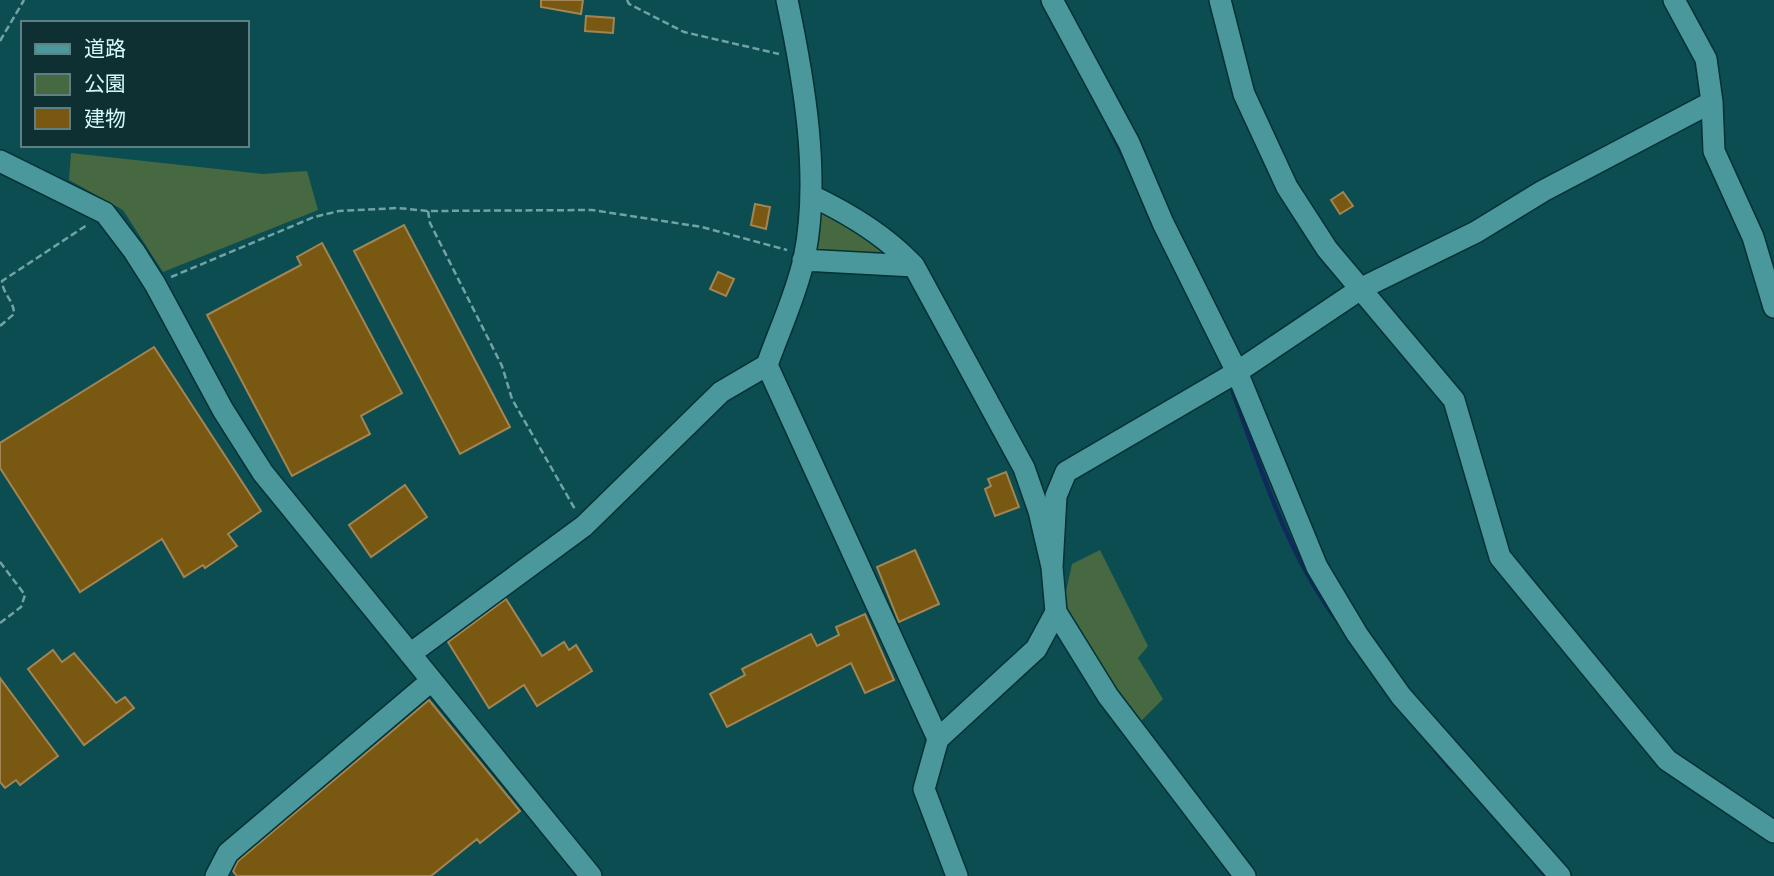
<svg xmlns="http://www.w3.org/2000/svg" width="1774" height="876" font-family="'Roboto Serif','Noto Sans JP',serif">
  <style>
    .green { fill: #476941 }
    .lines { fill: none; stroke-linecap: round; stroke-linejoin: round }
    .stream { stroke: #102b5b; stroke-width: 4.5 }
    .building { fill: #795812; stroke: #a28553; stroke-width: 2 }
    .minor-casing { stroke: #043133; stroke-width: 24 }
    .path { stroke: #71a3a6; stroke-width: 2.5; stroke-dasharray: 7 3.5; stroke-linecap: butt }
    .minor { stroke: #4a979c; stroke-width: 21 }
  </style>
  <rect width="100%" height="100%" fill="#0c4d51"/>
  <path class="green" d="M71,153L262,174L307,171L318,210L163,272L123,210L69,180Z
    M815,207L829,209L900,260L808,255Z
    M1100,550L1148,646L1138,658L1163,699L1140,722L1060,619L1072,564Z"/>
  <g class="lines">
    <path class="stream" d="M1110,129L1128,165
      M1230,384C1259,463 1285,550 1336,619
      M1436,751L1453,771
      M1536,864L1546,876"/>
  </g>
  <path class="building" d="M541,0H583L581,14L541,7Z
    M586,16L614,18L613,33L585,31Z
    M1343,192L1353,206L1340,214L1331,200Z
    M755,204L770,207L766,229L751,225Z
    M404,225L510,427L460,454L354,251Z
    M322,243L402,393L361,416L370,434L292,476L207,315L301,265L297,257Z
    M718,272L734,279L726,296L710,289Z
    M154,347L261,511L228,534L237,546L205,568L203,565L184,577L162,539L80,592L0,468V443Z
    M1006,472L1019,507L995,516L985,489L991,486L988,479Z
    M405,485L427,517L371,557L349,525Z
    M915,550L939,604L899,622L877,567Z
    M506,599L542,656L564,642L569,650L576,645L592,671L537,706L524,685L489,708L448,642Z
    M865,614L894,680L865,693L851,663L727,727L710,694L745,675L742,669L811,634L817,646L839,635L836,627Z
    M53,650L62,662L74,653L116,703L125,697L134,708L84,745L28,669Z
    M0,678L58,756L20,785L16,780L5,788L0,782Z
    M429,700L520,811L480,843L477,839L431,876H237L233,871L238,861Z"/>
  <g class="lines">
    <g class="minor-casing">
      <path id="minor" d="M1052,0L1129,143L1163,223L1237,372L1317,567L1357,634L1401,696L1560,876
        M1220,0L1244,94L1287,187L1327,249L1454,400L1500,557L1667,760L1774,832
        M1674,0L1706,59L1712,102L1714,151L1753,237L1774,307
        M0,161L105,213L134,251L155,284L223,410L263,473L591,876
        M812,196C850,214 885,235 914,266
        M803,260L914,266L1024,468L1039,511L1052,567L1056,612L1108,696L1245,876
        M767,365L938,739
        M1052,567L1056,496L1066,472L1237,372L1362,288L1476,232L1543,191L1712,102
        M410,654L584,526L721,392L767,365C779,331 796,295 804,259C821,178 804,80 787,0
        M216,876L228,853L431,681
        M957,876L924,789L938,739L1036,649L1056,612"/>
    </g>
    <path class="path" d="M627,0L629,4L684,32L779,54
      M0,41L24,0
      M428,211L430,223L502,366L512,399L576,511
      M171,277L314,217L339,211L398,208L428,211L592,210L702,227L787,250
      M0,326L14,314C14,300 3,295 2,281L87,225
      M0,562L25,595L21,607L0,623"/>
    <use href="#minor" class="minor"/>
  </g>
  <rect x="21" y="21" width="228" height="126" fill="#0f3032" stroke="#5e8082" stroke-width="2"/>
  <rect x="35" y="44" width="35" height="10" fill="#4a979c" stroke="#5e8082" stroke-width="2"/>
  <text x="84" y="56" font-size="21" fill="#d4f9fb">道路</text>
  <rect x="35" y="74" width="35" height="21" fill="#476941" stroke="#5e8082" stroke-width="2"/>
  <text x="84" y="91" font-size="21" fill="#d4f9fb">公園</text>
  <rect x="35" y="108" width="35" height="21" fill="#795812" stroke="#5e8082" stroke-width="2"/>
  <text x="84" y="126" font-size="21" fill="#d4f9fb">建物</text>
</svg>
